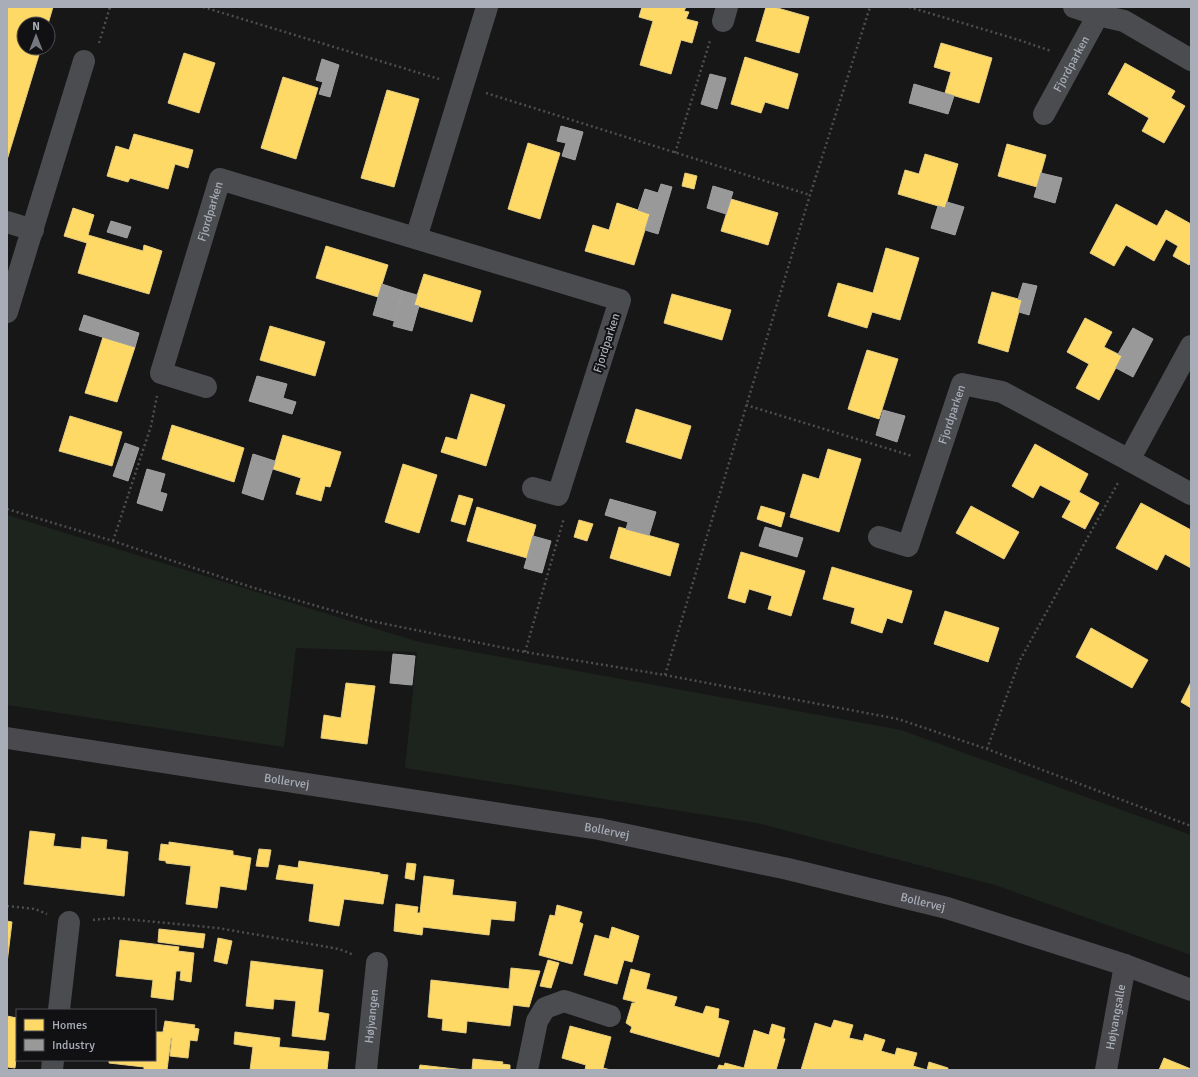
<svg xmlns="http://www.w3.org/2000/svg" width="1198" height="1077" font-family="Signika,sans-serif">
  <style>
    .green { fill: #1d241e }
    .homes { fill: #ffd966; stroke: #e5cc7f }
    .industry { fill: #999; stroke: #9e9fa2 }
    .lines { fill: none; stroke-linecap: round; stroke-linejoin: round }
    .path { stroke: #4d4e52; stroke-width: 2.5; stroke-dasharray: 2 3; stroke-linecap: butt }
    .street { stroke: #4b4c50; stroke-width: 22 }
    .secondary { stroke: #4a4a4e; stroke-width: 22 }
    .labels { text-anchor: middle; dominant-baseline: central; stroke-width: 4; stroke-linejoin: round; paint-order: stroke }
    .street-label { font-size: 12px; fill: #a8adb8; stroke: #111113 }
  </style>
  <rect width="100%" height="100%" fill="#171717"/>
  <path class="green" d="M7,515L419,642L901,730L1191,835V955L995,885L757,823L405,768L417,652L296,648L284,747L7,705Z"/>
  <path class="homes" d="M7,7H53L48,24H24V48H41L7,160Z
    M642,7H686L684,11L689,12L686,19L698,22L692,43L681,40L671,74L640,65L653,21L639,17Z
    M766,7H774L809,17L799,53L756,41Z
    M941,43L992,58L979,103L945,93L951,72L934,67Z
    M184,53L215,63L199,113L168,103Z
    M745,57L798,74L788,109L765,102L761,113L731,104Z
    M1125,63L1175,91L1171,98L1185,106L1164,143L1142,131L1149,118L1108,94Z
    M283,77L318,88L296,159L261,148Z
    M387,90L419,99L394,187L361,178Z
    M134,134L193,150L188,168L175,164L168,189L130,178L128,182L107,176L116,146L129,150Z
    M528,143L560,153L540,219L508,209Z
    M1007,144L1046,155L1037,187L998,176Z
    M925,154L958,164L945,208L898,194L905,170L919,174Z
    M685,173L697,176L694,189L682,186Z
    M731,199L778,213L768,245L721,231Z
    M617,203L650,214L634,265L585,251L593,225L609,230Z
    M1116,204L1157,226L1166,210L1191,224V262L1189,265L1173,256L1178,246L1166,239L1154,261L1126,245L1114,266L1090,253Z
    M73,208L94,215L88,235L143,251L144,245L162,251L149,294L78,273L87,243L64,236Z
    M326,246L388,265L378,297L316,278Z
    M886,248L919,258L900,320L872,312L867,328L828,316L838,283L873,293Z
    M424,274L481,291L472,322L414,305Z
    M992,292L1022,300L1008,352L978,343Z
    M672,294L731,310L722,340L664,323Z
    M1085,318L1112,332L1104,347L1122,356L1099,400L1076,388L1089,364L1067,352Z
    M270,326L325,342L315,376L260,360Z
    M103,337L135,347L117,402L85,393Z
    M867,350L898,359L879,419L848,409Z
    M471,394L505,405L486,466L441,452L446,437L457,440Z
    M636,409L691,426L681,459L626,442Z
    M70,416L122,432L112,466L59,451Z
    M172,425L244,448L234,482L162,459Z
    M283,435L341,452L330,487L325,486L321,501L296,494L301,478L273,469Z
    M1035,444L1088,474L1079,492L1099,503L1085,529L1062,517L1071,501L1040,485L1033,498L1012,486Z
    M828,449L861,459L839,532L790,517L803,474L819,479Z
    M403,464L437,475L419,533L385,522Z
    M459,495L473,499L465,525L451,521Z
    M1141,503L1191,530V568L1165,554L1157,570L1116,548Z
    M761,506L785,513L781,527L757,519Z
    M971,506L1019,532L1004,559L956,533Z
    M477,507L536,525L527,558L467,541Z
    M579,520L593,524L587,541L574,537Z
    M619,527L679,544L670,576L610,558Z
    M741,552L805,571L791,616L768,609L772,596L749,589L745,603L728,598Z
    M832,567L912,591L902,623L887,618L882,633L851,623L855,608L823,599Z
    M945,611L999,628L988,662L934,644Z
    M1091,628L1148,660L1132,688L1076,657Z
    M1191,682V708L1181,702Z
    M346,683L375,686L367,744L321,738L324,715L341,718Z
    M30,831L55,834L53,846L81,849L82,837L107,840L106,849L128,852L124,896L24,884Z
    M169,842L233,851V855L251,858L246,890L220,886L217,908L186,904L191,866L166,863V861L159,860L161,844L169,845Z
    M259,849L271,850L268,867L256,866Z
    M299,861L380,873V874L388,875L383,904L344,899L339,926L309,921L314,884L276,879L279,865L298,868Z
    M407,863L416,864L414,880L405,878Z
    M424,876L454,880L452,895L516,902L514,921L491,919L489,935L423,927L422,935L394,931L396,904L418,907L417,913H420Z
    M557,905L582,912L579,922L583,924L572,964L539,955L550,915L555,916Z
    M7,921L12,922L7,963Z
    M612,927L639,936L632,962L624,960L617,984L584,975L595,935L609,939Z
    M159,929L205,934L203,948L158,942Z
    M218,938L232,941L227,964L214,961Z
    M120,940L179,947L178,951L194,953L191,982L180,980L181,971H176L173,1000L151,997L153,980L116,976Z
    M548,960L559,963L551,988L540,986Z
    M251,961L323,970L318,1012L329,1014L325,1040L292,1036L296,1001L274,999L273,1009L246,1006Z
    M511,968L540,971L529,1007L513,1005L510,1026L467,1021L466,1033L442,1030L443,1019L428,1017L431,980L509,989Z
    M631,969L650,974L646,989L677,997L674,1006L703,1014L706,1006L719,1009L718,1018L729,1021L719,1057L630,1032L632,1027L626,1023L632,1003H635V1002L623,999Z
    M7,1016L17,1018V1048L15,1068L7,1067Z
    M834,1020L853,1025L849,1038L863,1041L865,1034L885,1040L881,1051L895,1055L897,1048L917,1053L913,1066L927,1070L929,1062L948,1068V1070H801L815,1023L831,1028Z
    M165,1021L195,1025L194,1028L199,1029L197,1041L190,1040L188,1058L170,1056L172,1038H171L167,1070H144V1067L109,1063V1060H155V1032H163Z
    M772,1024L785,1028L783,1038L785,1039L776,1070H717L719,1065L724,1066L725,1063L744,1068L754,1030L769,1035Z
    M570,1026L611,1037L603,1068L611,1070H585L586,1065L562,1058Z
    M235,1032L280,1038L279,1047L329,1052L327,1070H250L253,1047L234,1044Z
    M1164,1058L1191,1069V1070H1159Z
    M473,1059L503,1062L502,1064L510,1065V1070H472Z
    M420,1065L465,1070H419Z"/>
  <path class="industry" d="M322,59L339,65L330,97L319,94L323,82L316,80Z
    M710,74L726,78L717,109L701,104Z
    M914,84L954,96L948,114L909,103Z
    M561,126L583,132L575,160L562,156L566,143L557,141Z
    M1041,173L1062,178L1055,203L1034,197Z
    M661,184L672,187L658,234L645,230L650,214L638,210L645,189L658,193Z
    M713,186L733,192L726,214L707,208Z
    M947,202L964,207L955,235L931,228L938,206L945,208Z
    M111,221L131,227L127,238L107,232Z
    M1023,283L1037,286L1029,315L1019,312L1022,300L1018,299Z
    M382,284L403,291L394,321L373,315Z
    M403,291L417,295L414,305L419,306L412,331L393,326Z
    M84,315L139,333L135,347L79,330Z
    M1133,328L1153,339L1133,377L1116,368L1122,356L1118,354Z
    M257,376L287,384L283,398L296,402L292,414L249,401Z
    M883,410L905,416L897,442L876,435Z
    M125,443L139,448L128,481L113,476Z
    M253,454L275,461L263,500L242,493Z
    M147,469L165,474L160,492L167,494L162,511L137,503Z
    M610,499L656,512L649,535L626,529L628,522L605,515Z
    M765,527L803,538L797,557L759,546Z
    M533,536L551,541L542,573L524,568Z
    M393,654L415,656L412,685L390,683Z"/>
  <g class="lines">
    <path class="path" d="M203,7L439,79
      M909,7L1019,40L1051,51
      M99,43L110,7
      M486,93L810,195
      M675,153L710,41
      M746,405L912,456
      M7,509L113,541L254,588L366,620L525,652L665,675L898,719L987,749L1191,826
      M113,541L151,426L157,396
      M525,652L564,518
      M665,675L810,195L870,7
      M987,749L1020,660L1119,481
      M7,906L35,909L47,914
      M93,920L115,918L218,928L339,949L354,955"/>
    <g class="street">
      <path d="M1074,7L1098,15L1124,21L1191,60"/>
      <path d="M723,21L727,7"/>
      <path id="s1" d="M1044,114L1098,15"/>
      <path d="M7,222L33,230"/>
      <path d="M416,238L487,7"/>
      <path d="M7,312L84,61"/>
      <path id="s2" d="M206,387L161,373L220,179L620,300L558,495L533,488"/>
      <path d="M1129,460L1191,494"/>
      <path id="s3" d="M879,537L908,546L962,384L1002,392L1129,460L1191,346"/>
      <path d="M59,1010L69,922"/>
      <path d="M52,1070L53,1060"/>
      <path id="s4" d="M366,1070L377,963"/>
      <path d="M527,1070L537,1021L545,1008L564,1001L610,1016"/>
    </g>
    <g class="secondary">
      <path id="s5" d="M7,738L599,829L788,869L947,908L1125,965L1191,990"/>
      <path id="s6" d="M1106,1070L1125,965"/>
    </g>
  </g>
  <g class="labels">
    <g class="street-label">
      <text stroke="none"><textPath href="#s1" startOffset="57">Fjordparken</textPath></text>
      <text stroke="none"><textPath href="#s2" startOffset="216">Fjordparken</textPath></text>
      <text transform="translate(607 343) rotate(-72)">Fjordparken</text>
      <text stroke="none"><textPath href="#s3" startOffset="169">Fjordparken</textPath></text>
      <text stroke="none"><textPath href="#s5" startOffset="283">Bollervej</textPath></text>
      <text stroke="none"><textPath href="#s5" startOffset="607">Bollervej</textPath></text>
      <text stroke="none"><textPath href="#s5" startOffset="931">Bollervej</textPath></text>
      <text stroke="none"><textPath href="#s4" startOffset="54">Højvangen</textPath></text>
      <text stroke="none"><textPath href="#s6" startOffset="54">Højvangsalle</textPath></text>
    </g>
  </g>
  <rect width="1198" height="1077" fill="none" stroke="#a8adb8" stroke-width="16"/>
  <rect x="16" y="1009" width="140" height="52" fill="#111113" stroke="#4d4f55"/>
  <rect x="24" y="1019" width="20" height="12" fill="#ffd966" stroke="#4d4f55"/>
  <text x="52" y="1029" font-size="12" fill="#a8adb8">Homes</text>
  <rect x="24" y="1039" width="20" height="12" fill="#999999" stroke="#4d4f55"/>
  <text x="52" y="1049" font-size="12" fill="#a8adb8">Industry</text>
  <g transform="translate(36 36)"><circle r="19" fill="#111113" stroke="#4d4f55"/>
  <path d="M0-3L7 15L0 10L-7 15Z" fill="#757880"/>
  <text y="-6" font-size="11" font-weight="bold" text-anchor="middle" fill="#a8adb8">N</text>
  </g>
</svg>
